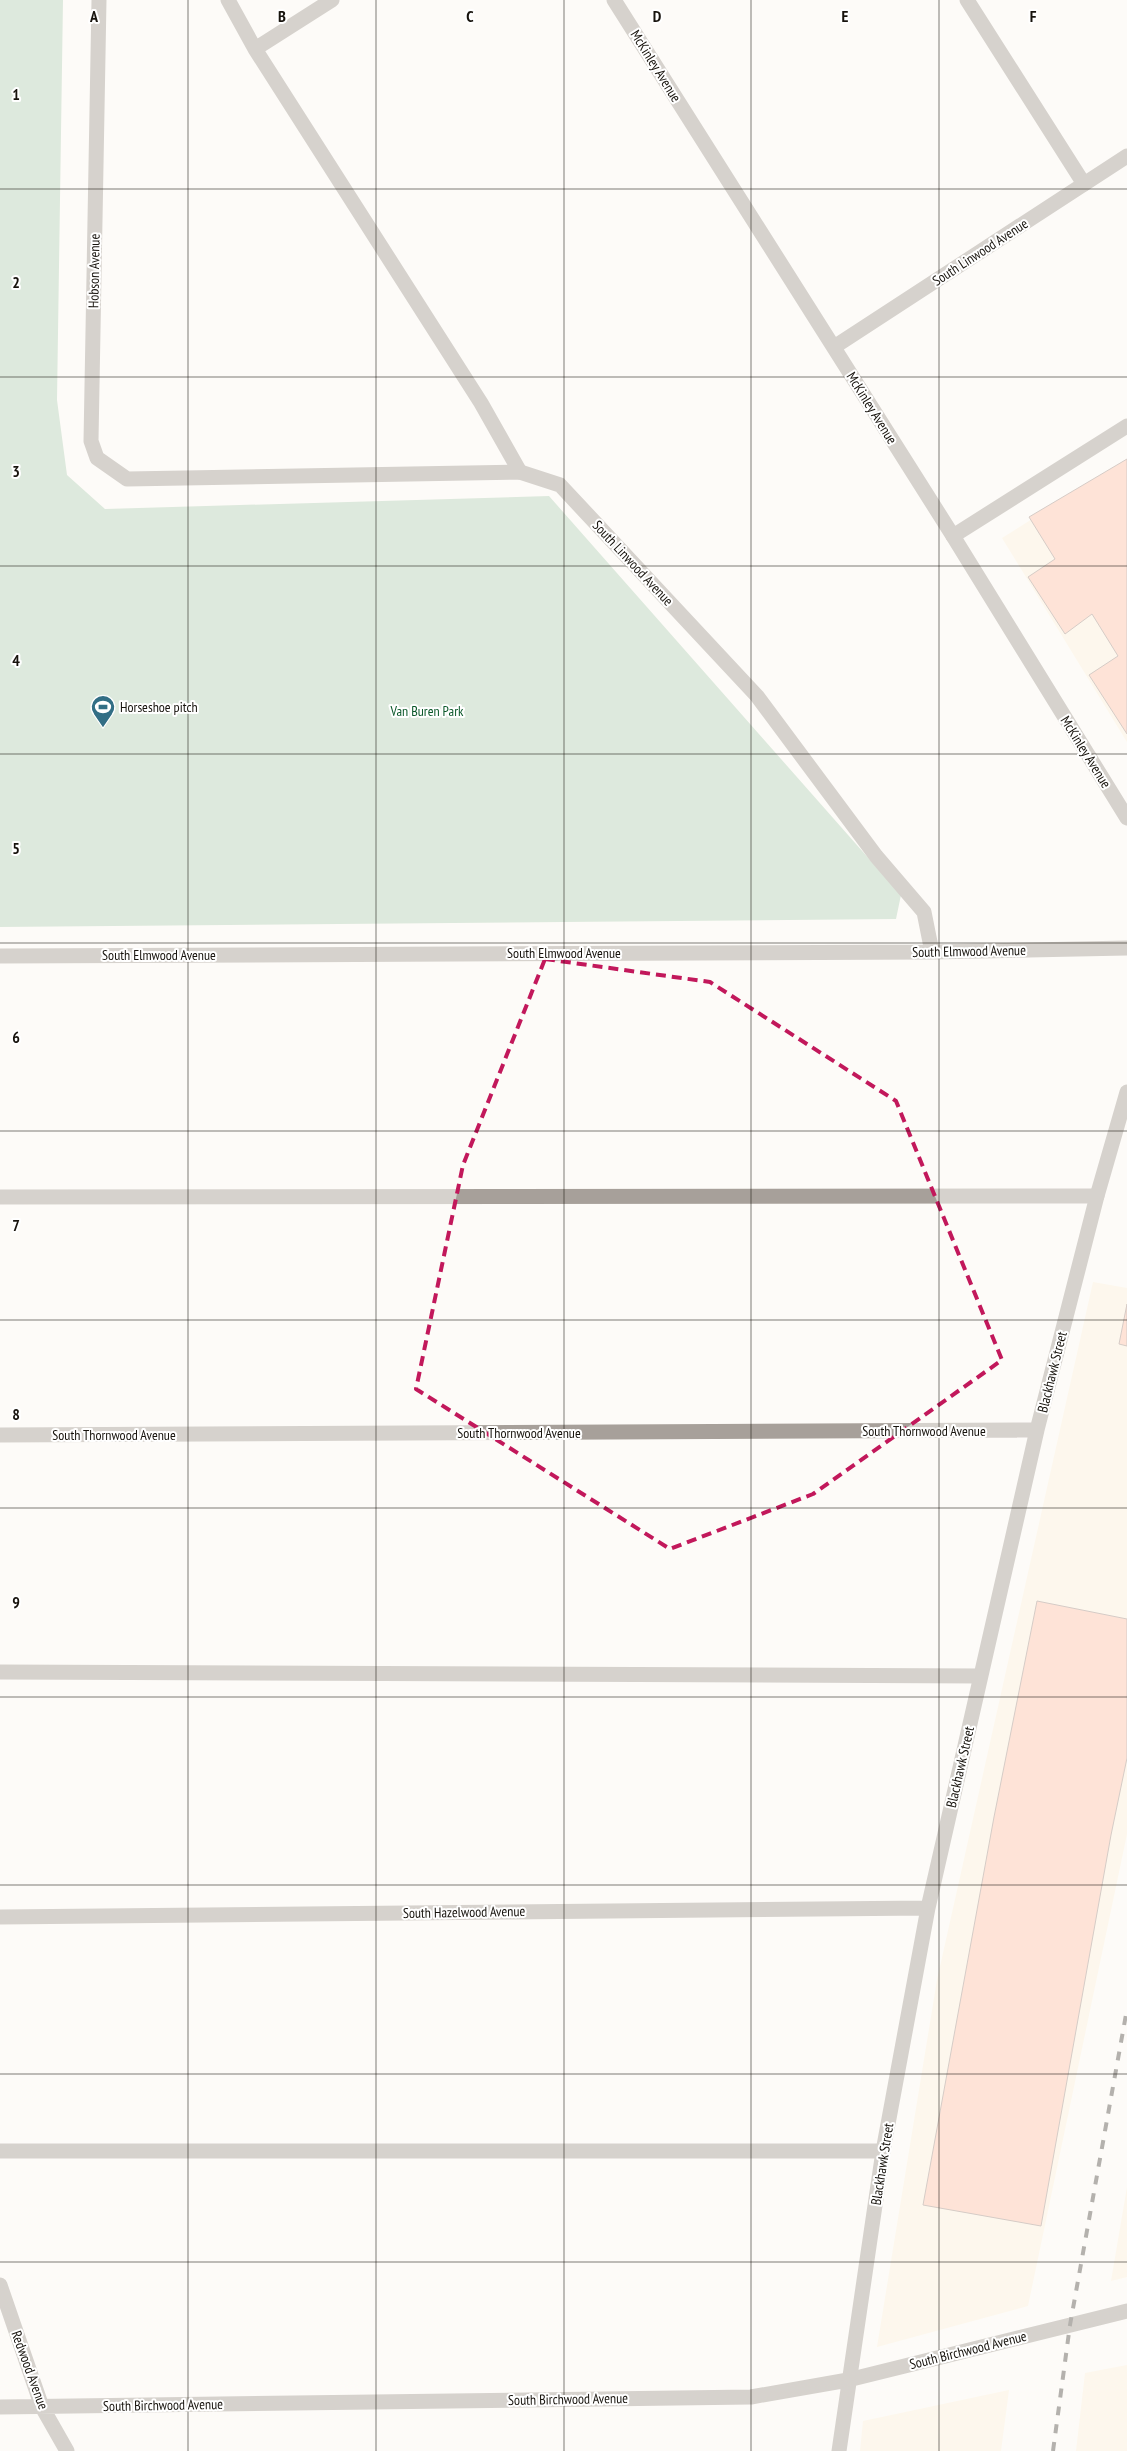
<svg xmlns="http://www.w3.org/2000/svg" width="1127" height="2451" font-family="'PT Sans Narrow',sans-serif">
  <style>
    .built { fill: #fdf2df }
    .green { fill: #b7d3bc }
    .building { fill: #ffc5af; stroke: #a5928b }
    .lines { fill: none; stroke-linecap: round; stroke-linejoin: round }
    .lane { stroke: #a7a09a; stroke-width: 15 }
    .street { stroke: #a7a09a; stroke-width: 15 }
    .rail { stroke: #5b5853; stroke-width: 4; stroke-dasharray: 9 9; stroke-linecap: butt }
    .marked { fill: none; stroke: #c2185b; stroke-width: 4; stroke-dasharray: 10 6; stroke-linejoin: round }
    .grid { fill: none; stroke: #17130d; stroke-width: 1; stroke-opacity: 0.55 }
    .labels { text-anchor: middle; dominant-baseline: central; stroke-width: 4; stroke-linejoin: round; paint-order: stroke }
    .street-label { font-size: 14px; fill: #17130d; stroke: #fff }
    .poi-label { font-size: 14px; fill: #17130d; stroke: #fff; text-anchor: start }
    .park-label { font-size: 14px; fill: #0b582a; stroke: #fff }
    .grid-label { font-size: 16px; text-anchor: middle; font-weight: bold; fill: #17130d; stroke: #fff; stroke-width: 4; stroke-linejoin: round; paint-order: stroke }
  </style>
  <rect width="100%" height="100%" fill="#fdfbf8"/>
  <path class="built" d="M1127,459V742L1002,538Z
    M1093,1282L1127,1288V1834L1028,2306L877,2347L937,1980Z
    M1127,2187V2277L1111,2281Z
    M1127,2365V2451H1076L1085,2373Z
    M1009,2390L1001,2451H860L863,2421Z"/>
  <path class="green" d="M0,0H63L57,400L67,475L105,509L549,496L901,895L896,919L0,927Z"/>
  <path class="building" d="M1127,459V734L1089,675L1118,656L1092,614L1065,634L1028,577L1055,559L1029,517Z
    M1127,1304V1346L1119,1344Z
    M1037,1601L1127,1619V1758L1111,1835L1041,2226L923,2205L994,1817Z"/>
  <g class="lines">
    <path class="lane" d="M228,0L255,49L481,403L520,472
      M967,0L1084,184
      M255,49L332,0
      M953,536L1127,426
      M0,1197L1097,1196
      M0,1672L980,1676
      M0,2151H883"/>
    <path class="street" d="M99,0L91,441L97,458L127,479L520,472L560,485L757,696L876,856L924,912L932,952
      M614,0L953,536L1127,818
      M834,347L1127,156
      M0,956L932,952L1127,948
      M0,1435L1037,1430
      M0,1917L928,1908
      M0,2285L42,2407L67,2451
      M0,2407L751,2397L848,2380L1127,2311
      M839,2451L883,2151L928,1908L1037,1430L1097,1196L1127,1092"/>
    <path class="rail" d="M1053,2451L1070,2325L1127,2009"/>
  </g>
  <path d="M0 0H1127V2451H0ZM545,959L710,982L896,1101L1002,1360L813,1494L670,1549L416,1389L463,1165Z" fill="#fdfbf8" fill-opacity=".55" fill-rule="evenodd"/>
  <path class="marked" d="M545,959L710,982L896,1101L1002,1360L813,1494L670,1549L416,1389L463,1165Z"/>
  <path class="grid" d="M188,0V2451M376,0V2451M564,0V2451M751,0V2451M939,0V2451M0,189H1127M0,377H1127M0,566H1127M0,754H1127M0,943H1127M0,1131H1127M0,1320H1127M0,1508H1127M0,1697H1127M0,1885H1127M0,2074H1127M0,2262H1127"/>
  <defs>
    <g id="stadium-pin" transform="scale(1.25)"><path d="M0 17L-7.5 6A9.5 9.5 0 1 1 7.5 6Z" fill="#326e85" stroke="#fff"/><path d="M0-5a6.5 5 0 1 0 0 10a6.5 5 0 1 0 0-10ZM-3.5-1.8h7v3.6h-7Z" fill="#fff"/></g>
  </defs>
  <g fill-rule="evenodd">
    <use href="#stadium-pin" x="103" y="707"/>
  </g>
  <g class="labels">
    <g class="street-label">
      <text transform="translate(656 66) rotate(58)">McKinley Avenue</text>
      <text transform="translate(980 252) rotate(-33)">South Linwood Avenue</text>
      <text transform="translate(94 271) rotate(-89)">Hobson Avenue</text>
      <text transform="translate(872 408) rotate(58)">McKinley Avenue</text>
      <text transform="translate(633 563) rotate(47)">South Linwood Avenue</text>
      <text transform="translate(1086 752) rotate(58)">McKinley Avenue</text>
      <text transform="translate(969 951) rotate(-1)">South Elmwood Avenue</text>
      <text x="564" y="953">South Elmwood Avenue</text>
      <text x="159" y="955">South Elmwood Avenue</text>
      <text transform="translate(1052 1372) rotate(-76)">Blackhawk Street</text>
      <text x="924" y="1431">South Thornwood Avenue</text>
      <text x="519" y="1433">South Thornwood Avenue</text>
      <text x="114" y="1435">South Thornwood Avenue</text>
      <text transform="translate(960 1767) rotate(-77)">Blackhawk Street</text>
      <text transform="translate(464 1912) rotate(-1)">South Hazelwood Avenue</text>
      <text transform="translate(882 2164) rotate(-81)">Blackhawk Street</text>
      <text transform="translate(968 2350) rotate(-14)">South Birchwood Avenue</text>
      <text transform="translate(30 2370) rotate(70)">Redwood Avenue</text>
      <text transform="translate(568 2399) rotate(-1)">South Birchwood Avenue</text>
      <text transform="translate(163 2405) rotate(-1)">South Birchwood Avenue</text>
    </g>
    <g class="poi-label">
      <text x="120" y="707">Horseshoe pitch</text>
    </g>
    <g class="park-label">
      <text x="427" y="711">Van Buren Park</text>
    </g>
  </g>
  <g class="grid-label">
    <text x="94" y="22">A</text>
    <text x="282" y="22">B</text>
    <text x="470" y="22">C</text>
    <text x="657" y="22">D</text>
    <text x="845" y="22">E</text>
    <text x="1033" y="22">F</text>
    <text x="16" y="100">1</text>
    <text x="16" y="288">2</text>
    <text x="16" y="477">3</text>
    <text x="16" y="666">4</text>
    <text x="16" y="854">5</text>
    <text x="16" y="1043">6</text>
    <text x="16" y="1231">7</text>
    <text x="16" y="1420">8</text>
    <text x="16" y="1608">9</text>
  </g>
</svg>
